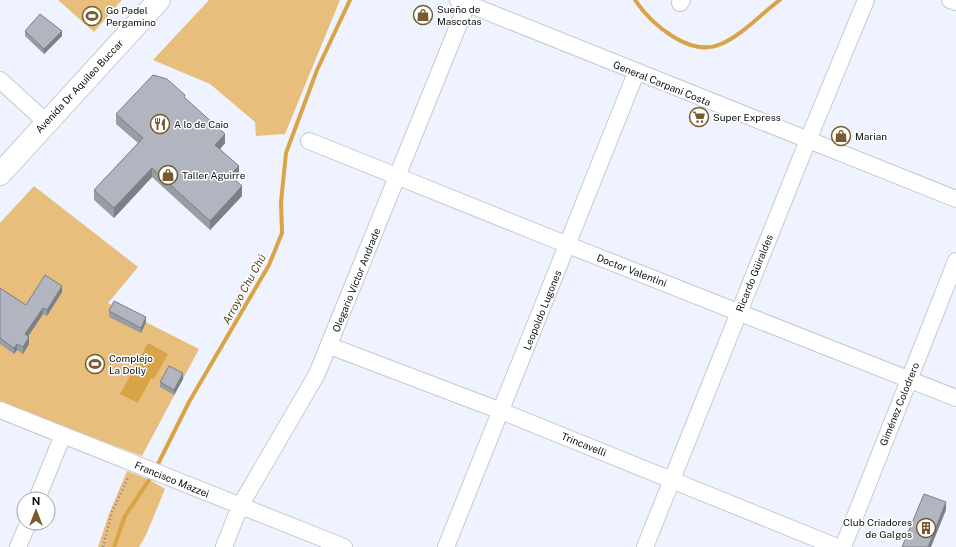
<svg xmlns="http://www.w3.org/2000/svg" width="956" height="547" font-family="'Public Sans',sans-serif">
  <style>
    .green { fill: #e8be7c }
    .water { fill: #d9a448 }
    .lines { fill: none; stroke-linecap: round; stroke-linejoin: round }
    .stream { stroke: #d9a448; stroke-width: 4 }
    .minor-casing { stroke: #c5c9d4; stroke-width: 18 }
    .highway-casing { stroke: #c5c9d4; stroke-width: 24 }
    .path { stroke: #80838b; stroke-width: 2.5; stroke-dasharray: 1 3; stroke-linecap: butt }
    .minor { stroke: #fff; stroke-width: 16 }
    .highway { stroke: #fff; stroke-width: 22 }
    .wall { fill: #989ca5 }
    .shaded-wall { fill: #7c7f86 }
    .building { fill: #b1b5c0; stroke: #7c7f86 }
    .labels { text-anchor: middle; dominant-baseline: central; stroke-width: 3; stroke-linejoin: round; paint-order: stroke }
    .poi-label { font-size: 10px; fill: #0d0f13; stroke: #fff; text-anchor: start }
    .street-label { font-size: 10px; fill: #0d0f13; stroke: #fff }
    .water-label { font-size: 11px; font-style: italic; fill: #5b441f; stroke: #fff }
  </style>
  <rect width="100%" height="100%" fill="#eff3ff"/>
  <path class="green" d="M58,0H122L94,32Z
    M209,0H340L285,134L256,136L255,122L210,84L153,60Z
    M34,186L138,267L108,303L199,349L142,456L0,403V223Z
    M127,471L150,480L165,489L146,535L139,547H98L109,514Z"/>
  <path class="water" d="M148,343L168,354L154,379L151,378L138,403L120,394Z"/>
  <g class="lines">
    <path class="stream" d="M635,0C651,24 690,58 721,44C741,36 762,13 780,0
      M156,468L189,402L269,265L282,233L281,202L286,153L317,70L350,0
      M114,547L125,516L153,474"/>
    <g class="minor-casing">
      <path id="minor" d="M458,0L956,199
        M950,0L956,2
        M680,3L682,0
        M0,80L46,122
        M309,141L568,245L956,398
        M330,346L501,411L837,547
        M0,410L344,547
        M37,499L63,435
        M18,547L28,523
        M224,547L240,506L317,374L467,4
        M446,547L636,73
        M645,547L808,140L866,0
        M843,547L956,261"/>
    </g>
    <g class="highway-casing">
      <path id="highway" d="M0,174L159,0"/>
    </g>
    <path class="path" d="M103,547L112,512L127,480V476"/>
    <use href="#minor" class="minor"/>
    <use href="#highway" class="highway"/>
  </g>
  <path class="wall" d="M25,31L62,36L44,54L25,36Z
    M185,98L225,143L220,149L239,175L235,180L242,196L210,230L152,177L114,218L94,200V190L138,143L116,124V114Z
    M0,288L26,305L62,292L47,316L43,314L28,336L29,344L23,354L17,350L14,354L0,344Z
    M109,311L146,322L141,333L109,317Z
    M183,379L174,395L160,387V382Z"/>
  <path class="shaded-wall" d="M62,31V36L44,54V49Z
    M225,134V143L215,155V145Z
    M239,166V175L230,185V175Z
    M152,168V177L114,218V208Z
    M242,186V196L210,230V221Z
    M62,286V292L47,316V310Z
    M43,308V314L25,341V334Z
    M146,317V322L141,333V328Z
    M29,337V344L23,354V347Z
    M17,344V350L14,354V348Z
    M183,373V379L174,395V390Z
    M946,502V510L931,547H928Z"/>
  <path class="building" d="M40,14L62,31L44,49L25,31Z
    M153,75L167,79L185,95L184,97L225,134L215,145L239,166L230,175L242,186L210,221L152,168L114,208L94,190L143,138L116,114Z
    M45,275L62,286L47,310L43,308L25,334L29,337L23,347L17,344L14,348L0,338V288L26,305Z
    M114,301L146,317L141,328L109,311Z
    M169,366L183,373L174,390L160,382Z
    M924,494L946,502L928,547H902Z"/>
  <defs>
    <g id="shop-ring" transform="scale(1)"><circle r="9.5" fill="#fff" stroke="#775b2e" stroke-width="1.5"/><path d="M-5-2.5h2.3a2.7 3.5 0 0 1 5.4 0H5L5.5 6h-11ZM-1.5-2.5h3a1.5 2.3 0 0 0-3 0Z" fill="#775b2e"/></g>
    <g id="stadium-ring" transform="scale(1)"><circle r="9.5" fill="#fff" stroke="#775b2e" stroke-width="1.5"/><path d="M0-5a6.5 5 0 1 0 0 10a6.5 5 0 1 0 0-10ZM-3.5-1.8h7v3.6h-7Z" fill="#775b2e"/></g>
    <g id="supermarket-ring" transform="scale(1)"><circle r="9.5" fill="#fff" stroke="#775b2e" stroke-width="1.5"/><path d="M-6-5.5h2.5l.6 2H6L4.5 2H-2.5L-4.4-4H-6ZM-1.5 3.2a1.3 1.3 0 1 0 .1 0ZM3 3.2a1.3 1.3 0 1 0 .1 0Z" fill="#775b2e"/></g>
    <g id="restaurant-ring" transform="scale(1)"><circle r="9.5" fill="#fff" stroke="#775b2e" stroke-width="1.5"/><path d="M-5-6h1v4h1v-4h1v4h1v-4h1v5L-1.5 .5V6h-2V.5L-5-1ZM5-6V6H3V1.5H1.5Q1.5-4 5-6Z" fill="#775b2e"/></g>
    <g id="building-ring" transform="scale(1)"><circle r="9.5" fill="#fff" stroke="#775b2e" stroke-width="1.5"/><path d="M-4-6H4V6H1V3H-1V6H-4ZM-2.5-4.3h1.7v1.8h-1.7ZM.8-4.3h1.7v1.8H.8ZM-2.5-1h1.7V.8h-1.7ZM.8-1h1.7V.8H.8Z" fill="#775b2e"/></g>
  </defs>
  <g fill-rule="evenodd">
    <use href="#shop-ring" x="423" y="15"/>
    <use href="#stadium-ring" x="92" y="16"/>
    <use href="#supermarket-ring" x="699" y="117"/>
    <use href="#restaurant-ring" x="160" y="124"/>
    <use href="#shop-ring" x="841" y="136"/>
    <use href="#shop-ring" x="168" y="175"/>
    <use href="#stadium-ring" x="95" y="364"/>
    <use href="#building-ring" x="926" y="528"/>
  </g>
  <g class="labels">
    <g class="poi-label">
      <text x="437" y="9">Sueño de<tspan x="437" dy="12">Mascotas</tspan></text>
      <text x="106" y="10">Go Padel<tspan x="106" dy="12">Pergamino</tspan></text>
      <text x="713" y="117">Super Express</text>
      <text x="174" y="124">A lo de Caio</text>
      <text x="855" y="136">Marian</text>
      <text x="182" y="175">Taller Aguirre</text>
      <text x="109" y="358">Complejo<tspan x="109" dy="12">La Dolly</tspan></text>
      <text x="912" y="522" text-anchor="end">Club Criadores<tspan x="912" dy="12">de Galgos</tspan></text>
    </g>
    <g class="street-label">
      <text transform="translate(662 83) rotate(22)">General Carpani Costa</text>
      <text transform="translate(79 86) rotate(-47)">Avenida Dr Aquileo Buccar</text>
      <text transform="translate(632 270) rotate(21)">Doctor Valentini</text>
      <text transform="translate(754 273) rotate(-68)">Ricardo Güiraldes</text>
      <text transform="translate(356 280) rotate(-68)">Olegario Víctor Andrade</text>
      <text transform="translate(542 310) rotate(-68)">Leopoldo Lugones</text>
      <text transform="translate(899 404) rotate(-68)">Giménez Colodrero</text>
      <text transform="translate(584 444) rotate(22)">Trincavelli</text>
      <text transform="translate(172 479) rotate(22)">Francisco Mazzei</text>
    </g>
    <g class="water-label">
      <text transform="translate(244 289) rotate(-61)">Arroyo Chu Chú</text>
    </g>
  </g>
  <g transform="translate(36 511)"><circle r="19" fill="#ffffff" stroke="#9e9fa1"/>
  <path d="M0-3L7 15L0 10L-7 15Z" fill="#775b2e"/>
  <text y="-6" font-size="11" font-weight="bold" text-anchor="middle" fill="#0d0f13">N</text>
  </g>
</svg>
